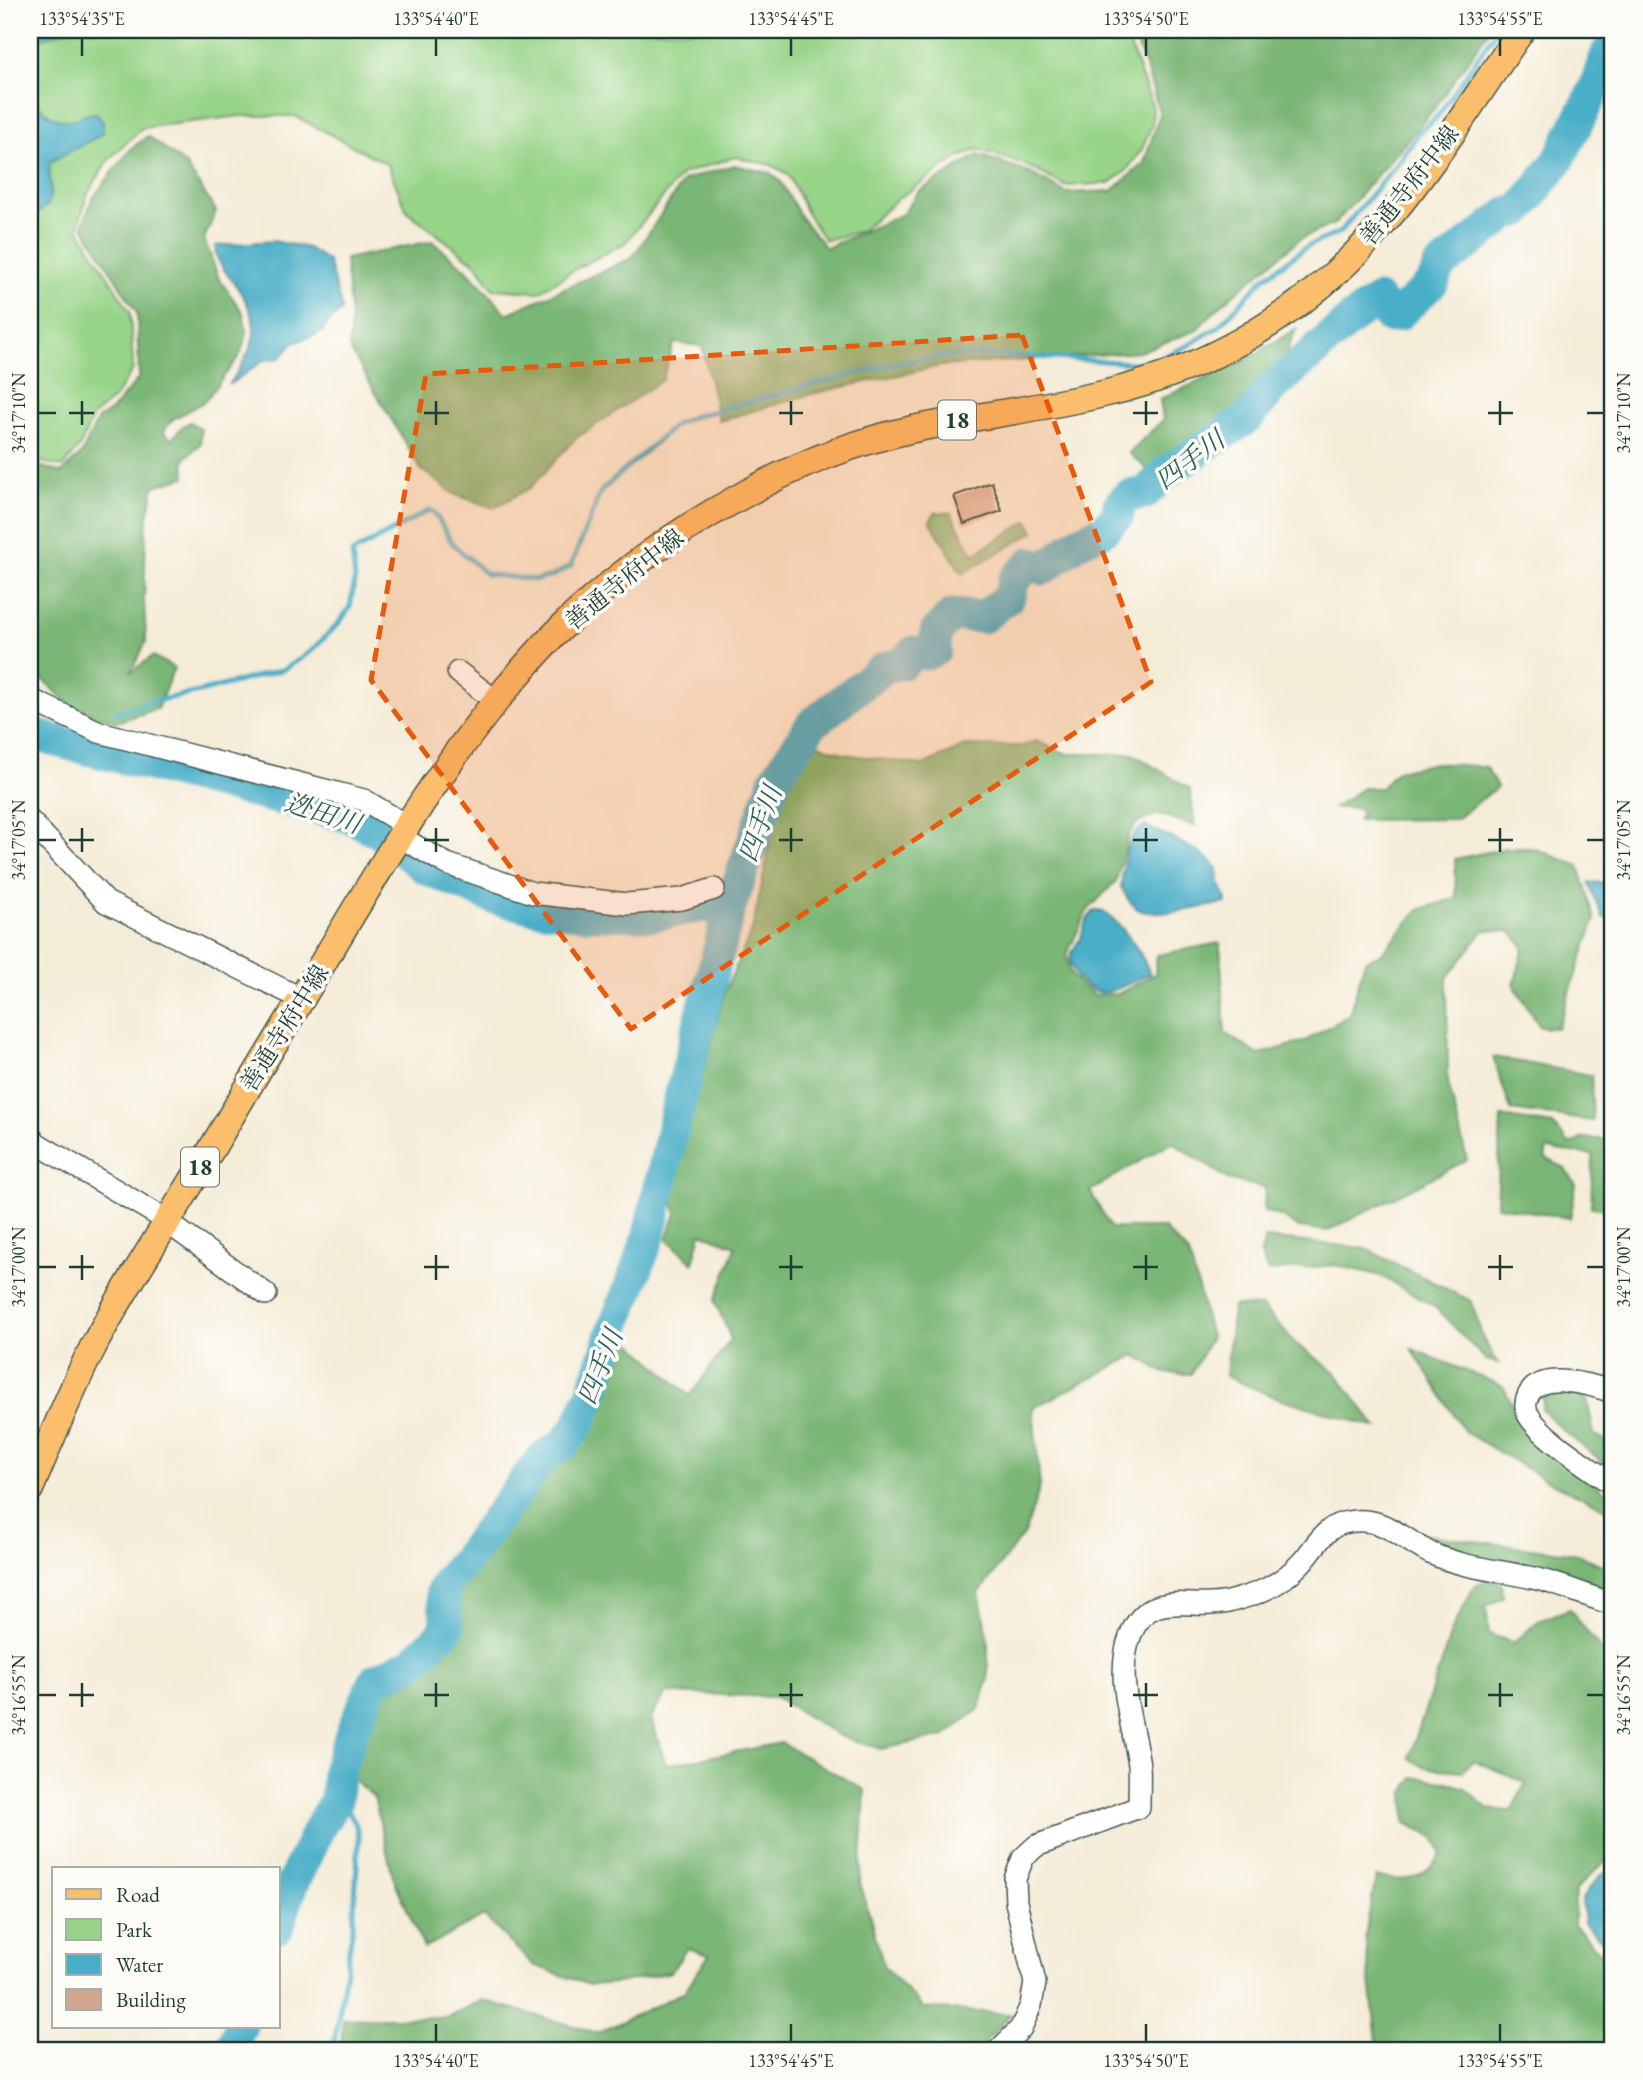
<svg xmlns="http://www.w3.org/2000/svg" width="1643" height="2080" font-family="'EB Garamond','Noto Serif JP',serif">
  <style>
    .green { fill: #98d488; stroke: #5c885e; stroke-width: 2 }
    .forest { fill: #7ab674; stroke: #4c7a54; stroke-width: 2 }
    .water { fill: #48aec8; stroke: #34767e; stroke-width: 2 }
    .lines { fill: none; stroke-linecap: round; stroke-linejoin: round }
    .stream { stroke: #48aec8; stroke-width: 5 }
    .river { stroke: #48aec8; stroke-width: 33 }
    .building { fill: #d1a58e }
    .minor-casing { stroke: #3f574d; stroke-width: 24 }
    .major-casing { stroke: #3f574d; stroke-width: 29 }
    .minor { stroke: #fff; stroke-width: 21 }
    .major { stroke: #fabe6d; stroke-width: 26 }
    .marked { fill: #e8590c; fill-opacity: 0.2; stroke: #e8590c; stroke-width: 5; stroke-dasharray: 14 9; stroke-linejoin: round }
    .ticks { fill: none; stroke: #1f3d34; stroke-width: 2.5 }
    .labels { text-anchor: middle; dominant-baseline: central; stroke-width: 7; stroke-linejoin: round; paint-order: stroke }
    .shield { fill: #fdfcf7; stroke: #62766e; stroke-width: 2 }
    .shield-label { font-size: 23px; font-weight: bold; fill: #1f3d34 }
    .street-label { font-size: 24px; fill: #1f3d34; stroke: #fdfcf7 }
    .water-label { font-size: 26px; font-style: italic; fill: #2b5f60; stroke: #fdfcf7 }
    .neatline { fill: none; stroke: #1f3d34; stroke-width: 2.5 }
    .ticks-label { font-size: 18px; text-anchor: middle; fill: #1f3d34 }
  </style>
  <rect width="100%" height="100%" fill="#fdfcf7"/>
  <filter id="ink" filterUnits="userSpaceOnUse"><feTurbulence type="fractalNoise" baseFrequency=".0143" numOctaves="2"/><feDisplacementMap in="SourceGraphic" scale="14" xChannelSelector="R" yChannelSelector="G"/><feConvolveMatrix kernelMatrix="1 2 1 2 8 2 1 2 1" color-interpolation-filters="sRGB"/></filter>
  <filter id="wash" filterUnits="userSpaceOnUse"><feTurbulence type="fractalNoise" baseFrequency=".00686" numOctaves="4" result="noise"/><feDisplacementMap in="SourceGraphic" scale="28" xChannelSelector="R" yChannelSelector="G"/><feGaussianBlur stdDeviation="1.57" result="paint"/><feColorMatrix in="noise" values="0 0 0 0 0 0 0 0 0 0 0 0 0 0 0 0 0 1.4 0 .05"/><feComposite in="paint" operator="in"/></filter>
  <g filter="url(#wash)">
    <rect width="100%" height="100%" fill="#f5ecd8"/>
    <path class="green" d="M30,30H1124L1153,108L1152,125L1142,149L1126,171L1110,183L1065,186L1024,164L977,149L956,159L899,198L861,231L825,240L809,217L788,174L771,165L735,157L682,174L625,243L577,268L539,292L493,289L477,265L407,211L387,164L295,116H240L142,128L108,160L87,195L78,228L130,312L133,369L115,397L93,416L80,446L63,467L30,459Z"/>
    <path class="forest" d="M1131,30H1489L1434,109L1336,223L1300,239L1220,306L1195,331L1139,352L940,366L811,394L719,421L702,346L674,343L662,380L575,439L530,488L493,508L454,494L421,469L349,348L351,318L345,259L432,241L467,270L507,314L632,258L684,180L734,165L770,173L780,181L802,219L826,248L903,214L918,192L978,155L1024,170L1066,193L1112,191L1144,163L1160,114L1146,67Z
      M148,136L185,164L216,211L204,239L219,279L243,313L247,333L240,355L205,401L172,420L163,432L172,439L182,427L190,422L201,429L200,445L184,459L185,477L154,486L146,528L144,601L146,642L130,673L153,656L174,668L157,709L117,722L92,715L70,705L30,667V463L62,473L82,453L98,419L112,410L139,378L137,313L83,226L92,199L131,149Z
      M1296,329L1282,365L1232,412L1149,471L1129,453L1163,420L1160,399L1240,363Z
      M935,512L951,513L973,554L1028,521L1034,532L962,574L930,521Z
      M809,741L845,754L923,765L965,746H1022L1036,741L1067,754H1133L1190,789L1195,826L1158,814L1137,823L1129,834L1116,881L1087,911L1067,954L1070,973L1082,986L1095,995L1118,994L1155,974L1157,955L1220,943L1225,1033L1259,1055L1305,1041L1349,1015L1365,961L1381,954L1418,910L1456,898L1455,859L1506,848H1533L1579,866L1595,920L1557,1028L1540,1027L1514,985L1524,947L1510,931L1484,930L1447,978L1448,1082L1467,1160L1328,1231L1299,1228L1283,1217L1264,1211L1265,1188L1228,1179L1172,1142L1090,1191L1111,1228H1163L1189,1254L1211,1337L1191,1374L1165,1373L1135,1355L1033,1408L1040,1487L1025,1532L979,1593L988,1640V1680L979,1709L945,1736L881,1749L837,1735L776,1697L666,1693L651,1718L666,1765L781,1743L865,1790L860,1882L884,1967L923,2008L1011,2014L978,2050H341L343,2019L447,2017L482,2000L598,2033L684,1992L709,1955L687,1948L671,1972L617,1983L589,1985L533,1965L484,1916L424,1948L393,1877L374,1797L346,1774L378,1689L417,1672L460,1630L452,1588L548,1464L572,1450L609,1380L618,1331L690,1396L731,1339L715,1301L736,1246L701,1233L693,1263L667,1239L676,1213L670,1193L725,991L752,930L783,784Z
      M1435,763L1486,767L1497,787L1456,819L1358,820L1362,813L1356,808H1334L1363,788H1381L1397,771Z
      M1493,1057L1591,1075L1593,1121L1511,1110Z
      M1501,1117L1553,1125L1570,1145L1583,1138L1613,1140V1210L1591,1207L1593,1155L1547,1149L1545,1158L1565,1168L1576,1185L1570,1218L1497,1206Z
      M1265,1238L1364,1248L1471,1301L1483,1339L1498,1363L1486,1360L1435,1307L1381,1276L1336,1265L1267,1271L1261,1254Z
      M1233,1306L1262,1307L1296,1344L1335,1372L1377,1428L1272,1396L1226,1376Z
      M1412,1349L1503,1386L1525,1431L1613,1498V1512L1546,1480L1465,1432Z
      M1559,1390L1587,1399L1594,1435L1613,1445V1470L1566,1433L1542,1410L1544,1396Z
      M1420,1534L1577,1554L1613,1570V1596L1449,1551Z
      M1492,1580L1502,1584L1503,1598L1486,1606L1489,1634L1514,1643L1538,1621L1570,1609L1603,1652L1613,1656V1854L1575,1890L1574,1925L1602,1955L1613,1957V2050H1378L1365,1936L1376,1877C1409,1882 1422,1882 1442,1854L1434,1837L1406,1823L1404,1793L1413,1777L1443,1781L1465,1788L1488,1809L1511,1811L1526,1783L1473,1760L1463,1771L1426,1768L1409,1758L1452,1630L1475,1585Z"/>
    <path class="water" d="M30,30H67L30,42Z
      M30,97C44,109 52,125 75,119C84,116 87,113 97,113L103,123V133C86,145 67,151 49,163L51,192L48,205L30,219Z
      M273,241L308,248L328,261L342,310L329,322L321,333L293,343L280,358L264,360L229,385C259,340 265,324 231,279C222,267 216,260 215,246Z
      M1145,826C1161,833 1208,853 1216,867C1218,871 1218,878 1219,883C1222,890 1226,895 1226,903C1206,906 1154,919 1137,909C1130,905 1125,894 1121,887C1124,867 1124,835 1145,826Z
      M1613,878V917L1603,918L1589,883L1606,882Z
      M1097,910C1117,914 1143,955 1150,974C1135,978 1114,995 1099,992C1085,989 1068,971 1071,956C1072,949 1078,944 1081,937C1084,927 1087,914 1097,910Z
      M1613,1864V1951L1584,1923L1582,1899L1591,1886Z"/>
    <g class="lines">
      <path class="stream" d="M116,713L155,701L199,692L285,669L310,652L339,623L350,607L355,578L352,553L430,510L434,512L452,543L486,574L536,580L552,576L571,566L601,491L676,424L692,417L900,362L954,355H1000L1137,363L1161,358L1189,345L1218,327L1264,278L1306,247L1340,232L1401,159L1419,132L1437,117L1497,30
        M93,752L96,742
        M333,2050L353,1925L359,1837L356,1825L337,1790"/>
      <path class="river" d="M30,734L350,817L377,831L425,868L494,898L536,908L584,914L653,915L704,906L729,910
        M278,1928L291,1886L321,1824L336,1801L338,1771L353,1729L375,1680L412,1663L448,1628L442,1591L449,1579L464,1562L541,1459L564,1444L578,1425L591,1397L614,1328L648,1239L678,1106L729,910L775,779L812,724L885,667L903,663L914,652L926,654L935,650L936,632L952,615L983,617L1009,597L1014,580L1031,563L1043,569L1080,541L1102,531L1118,515L1119,505L1128,496L1145,493L1168,471L1248,418L1273,387L1355,316L1378,300L1389,317L1398,315L1434,281L1438,268L1507,214L1520,210L1558,161L1593,92L1607,53L1613,44
        M230,2050L241,2026"/>
    </g>
    <g id="blocks">
      <path class="building" d="M992,482L1002,511L964,524L954,496Z"/>
    </g>
  </g>
  <g filter="url(#ink)">
    <use href="#blocks" fill-opacity="0" stroke="#3f574d" stroke-width="2"/>
    <g class="lines">
      <g class="minor-casing">
        <path id="minor" d="M458,672L497,702
          M30,699L99,732L364,800L407,826
          M30,821L106,902L302,999
          M400,837L447,864L533,893L627,904L682,899L714,889
          M30,1136L36,1143L156,1214L266,1294
          M1613,1392C1592,1385 1540,1369 1528,1396C1525,1402 1525,1410 1529,1416C1543,1439 1591,1468 1613,1485
          M999,2050L1021,2028L1031,2005L1035,1983L1016,1902L1015,1879L1023,1858L1036,1846L1139,1807C1139,1793 1140,1779 1139,1765C1133,1723 1114,1676 1131,1634C1150,1587 1191,1611 1228,1602C1259,1594 1279,1586 1301,1563C1314,1549 1324,1528 1343,1523C1382,1513 1400,1538 1430,1553C1463,1568 1499,1570 1533,1578C1561,1584 1586,1596 1613,1604"/>
      </g>
      <g class="major-casing">
        <path id="major" d="M30,1489C50,1442 69,1394 92,1349C121,1293 156,1241 188,1188C217,1141 244,1093 273,1046C360,904 440,751 559,630C613,577 678,530 745,494C795,466 852,443 909,430C973,416 1039,409 1103,394C1216,368 1314,307 1388,218C1437,160 1478,93 1522,30"/>
      </g>
      <use href="#minor" class="minor"/>
      <use href="#major" class="major"/>
    </g>
  </g>
  <path class="marked" d="M1022,335L1151,682L631,1029L371,680L426,374Z"/>
  <path class="ticks" d="M82,38V56M436,38V56M791,38V56M1146,38V56M1500,38V56M82,401V425M436,401V425M791,401V425M1146,401V425M1500,401V425M38,413H56M69,413H94M424,413H449M779,413H803M1133,413H1158M1488,413H1513M1587,413H1604M82,828V852M436,828V852M791,828V852M1146,828V852M1500,828V852M38,840H56M69,840H94M424,840H449M779,840H803M1133,840H1158M1488,840H1513M1587,840H1604M82,1255V1280M436,1255V1280M791,1255V1280M1146,1255V1280M1500,1255V1280M38,1267H56M69,1267H94M424,1267H449M779,1267H803M1133,1267H1158M1488,1267H1513M1587,1267H1604M82,1683V1707M436,1683V1707M791,1683V1707M1146,1683V1707M1500,1683V1707M38,1695H56M69,1695H94M424,1695H449M779,1695H803M1133,1695H1158M1488,1695H1513M1587,1695H1604M436,2024V2042M791,2024V2042M1146,2024V2042M1500,2024V2042"/>
  <g class="labels">
    <g class="shield">
      <rect x="938" y="400.5" width="38" height="39" rx="5"/>
      <rect x="181" y="1147.5" width="38" height="39" rx="5"/>
    </g>
    <g class="shield-label">
      <text x="957" y="420">18</text>
      <text x="200" y="1167">18</text>
    </g>
    <g class="street-label">
      <text transform="translate(1409 185) rotate(-52)">善通寺府中線</text>
      <text transform="translate(624 579) rotate(-39)">善通寺府中線</text>
      <text transform="translate(284 1028) rotate(-58)">善通寺府中線</text>
    </g>
    <g class="water-label">
      <text transform="translate(1190 460) rotate(-37)">四手川</text>
      <text transform="translate(323 813) rotate(18)">迯田川</text>
      <text transform="translate(760 824) rotate(-70)">四手川</text>
      <text transform="translate(600 1367) rotate(-68)">四手川</text>
    </g>
  </g>
  <rect width="1643" height="2080" fill="none" stroke="#fdfcf7" stroke-width="77"/>
  <rect x="52" y="1867" width="228" height="161" fill="#fdfcf7" stroke="#a4b0a9" stroke-width="2"/>
  <rect x="66" y="1889" width="35" height="10" fill="#fabe6d" stroke="#a4b0a9" stroke-width="2"/>
  <text x="116" y="1902" font-size="21" fill="#1f3d34">Road</text>
  <rect x="66" y="1919" width="35" height="21" fill="#98d488" stroke="#a4b0a9" stroke-width="2"/>
  <text x="116" y="1937" font-size="21" fill="#1f3d34">Park</text>
  <rect x="66" y="1954" width="35" height="21" fill="#48aec8" stroke="#a4b0a9" stroke-width="2"/>
  <text x="116" y="1972" font-size="21" fill="#1f3d34">Water</text>
  <rect x="66" y="1989" width="35" height="21" fill="#d1a58e" stroke="#a4b0a9" stroke-width="2"/>
  <text x="116" y="2007" font-size="21" fill="#1f3d34">Building</text>
  <rect x="38" y="38" width="1566" height="2004" class="neatline"/>
  <g class="ticks-label">
    <text x="82" y="25">133°54'35"E</text>
    <text x="436" y="25">133°54'40"E</text>
    <text x="791" y="25">133°54'45"E</text>
    <text x="1146" y="25">133°54'50"E</text>
    <text x="1500" y="25">133°54'55"E</text>
    <text transform="translate(19 413) rotate(-90)" y="6">34°17'10"N</text>
    <text transform="translate(1624 413) rotate(-90)" y="6">34°17'10"N</text>
    <text transform="translate(19 840) rotate(-90)" y="6">34°17'05"N</text>
    <text transform="translate(1624 840) rotate(-90)" y="6">34°17'05"N</text>
    <text transform="translate(19 1267) rotate(-90)" y="6">34°17'00"N</text>
    <text transform="translate(1624 1267) rotate(-90)" y="6">34°17'00"N</text>
    <text transform="translate(19 1695) rotate(-90)" y="6">34°16'55"N</text>
    <text transform="translate(1624 1695) rotate(-90)" y="6">34°16'55"N</text>
    <text x="436" y="2067">133°54'40"E</text>
    <text x="791" y="2067">133°54'45"E</text>
    <text x="1146" y="2067">133°54'50"E</text>
    <text x="1500" y="2067">133°54'55"E</text>
  </g>
</svg>
